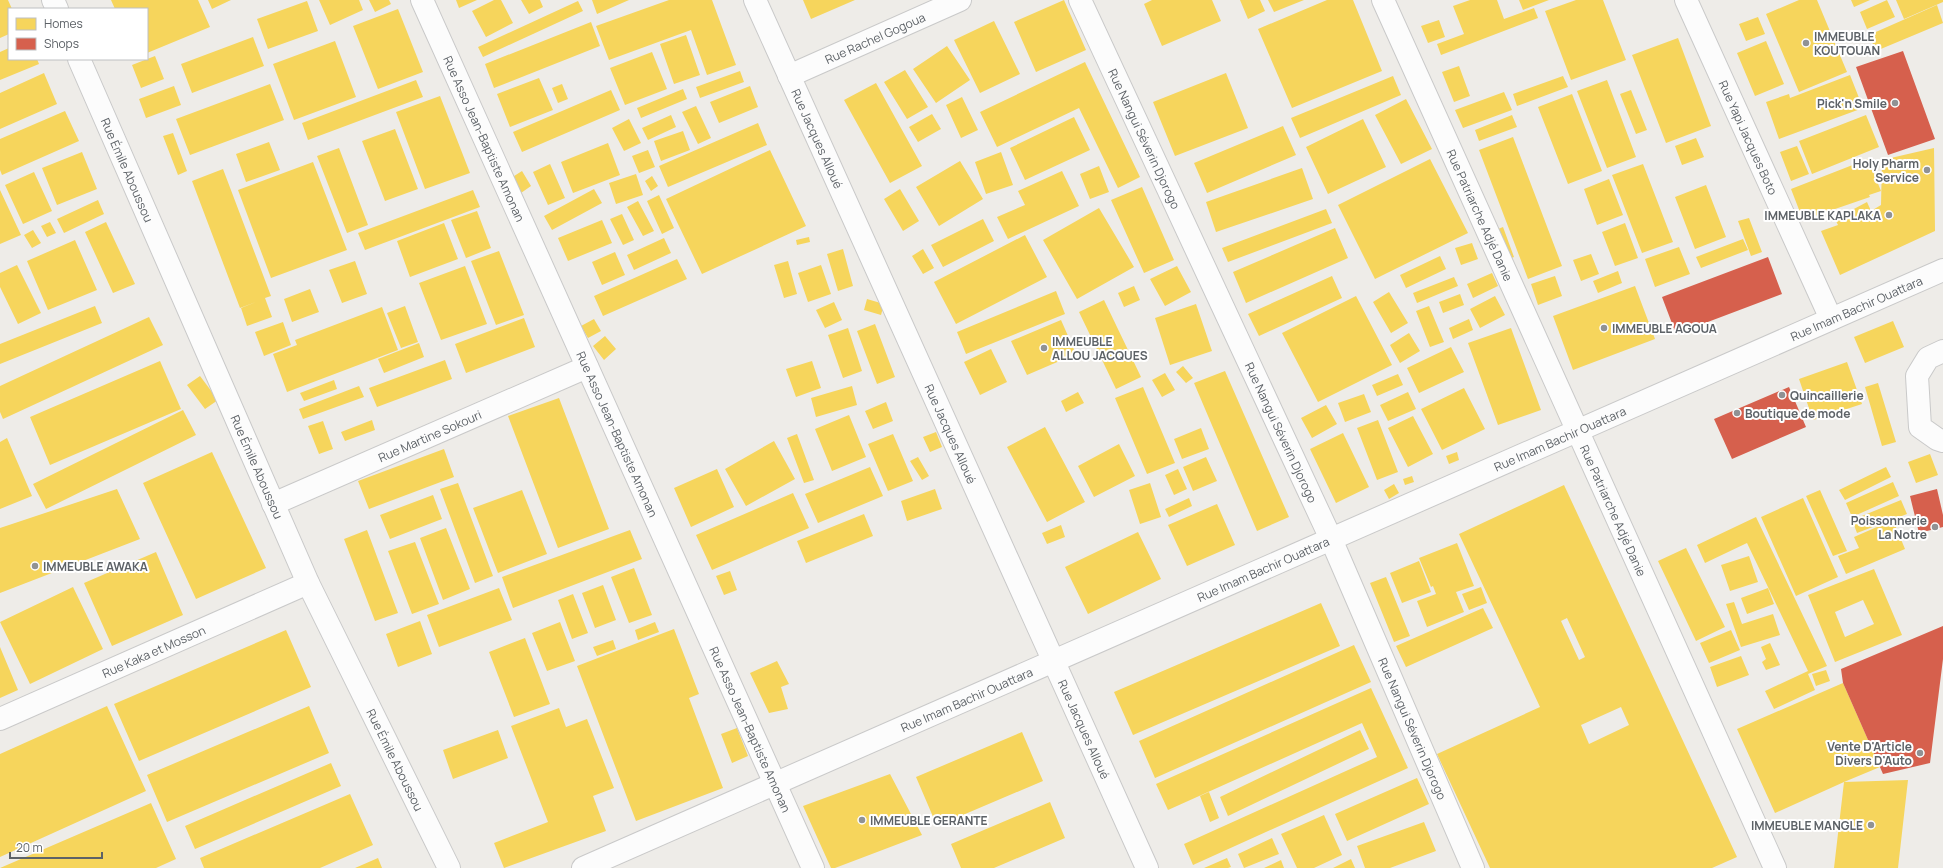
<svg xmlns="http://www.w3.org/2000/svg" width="1943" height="868" font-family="Manrope,sans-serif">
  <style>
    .homes { fill: #f6d55c; fill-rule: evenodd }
    .shops { fill: #d6604d }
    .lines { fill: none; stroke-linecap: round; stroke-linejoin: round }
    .minor-casing { stroke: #c9c9c9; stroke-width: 24 }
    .minor { stroke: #fcfcfc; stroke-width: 22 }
    .poi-dot { fill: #909294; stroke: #fff; stroke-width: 1.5 }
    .labels { text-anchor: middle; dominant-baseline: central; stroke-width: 4; stroke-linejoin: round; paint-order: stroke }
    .poi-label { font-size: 12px; font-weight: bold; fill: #5d6267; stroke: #fff; text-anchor: start }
    .street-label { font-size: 12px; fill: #5d6267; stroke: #fff }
  </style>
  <rect width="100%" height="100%" fill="#eeece8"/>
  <path class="homes" d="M0,0H8L12,9H9V34L0,38Z
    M111,0H198L210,27L147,53V9H115Z
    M208,0H231L212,9Z
    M319,0H359L363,10L330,25Z
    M369,0H389L391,4L375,12Z
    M456,0H477L459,8Z
    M494,0H501L513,23L486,37L472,11Z
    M521,0H540L543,7L529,14Z
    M592,0H629L597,14Z
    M669,0H712L736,65L707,75L691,30L609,60L596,26Z
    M803,0H855L811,19Z
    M1064,0L1086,50L1036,72L1014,22Z
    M1152,0H1212L1221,21L1162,46L1144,4Z
    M1240,0H1260L1265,11L1248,19Z
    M1268,0H1304L1274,12Z
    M1327,0H1353L1382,71L1292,108L1258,29Z
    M1470,0H1497L1504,19L1534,8L1538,18L1441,55L1437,44L1464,34L1453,6Z
    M1519,0H1549L1523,10Z
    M1576,0H1603L1626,60L1571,80L1545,11Z
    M1799,0H1817L1847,72L1799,92L1766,14Z
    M1851,0H1870L1854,7Z
    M1887,0L1895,17L1867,29L1860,12Z
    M1896,0H1943V2L1904,19Z
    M307,1L318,31L268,49L257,19Z
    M578,1L583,11L483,57L478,47Z
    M1937,5L1943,23L1876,51L1869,35Z
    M398,9L423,72L378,89L353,26Z
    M1758,17L1765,34L1746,41L1739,24Z
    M1439,20L1445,37L1428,43L1421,26Z
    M994,21L1020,74L980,93L954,40Z
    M591,22L600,46L494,88L485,64Z
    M686,35L700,75L674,84L660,44Z
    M253,37L264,66L192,93L181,64Z
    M1678,38L1711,126L1666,143L1632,55Z
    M335,41L356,97L294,120L273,64Z
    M1766,41L1784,84L1755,96L1737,53Z
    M947,46L970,80L936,103L913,69Z
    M9,48V59H37L39,64L0,80V52Z
    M652,52L667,89L625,105L610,68Z
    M155,56L164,79L141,88L132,65Z
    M1085,62L1140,177L1118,188L1079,108L997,147L980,112Z
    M1459,66L1470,96L1454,102L1442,72Z
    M905,70L928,107L907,119L884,82Z
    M740,71L744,82L700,98L696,87Z
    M44,73L57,104L0,129V93Z
    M1226,73L1248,128L1175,156L1153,102Z
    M1850,75L1863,108L1779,139L1766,102L1789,94L1790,98Z
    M1393,76L1401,95L1300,138L1291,118Z
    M1563,76L1568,87L1517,106L1513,94Z
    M539,78L553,110L510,127L497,94Z
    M416,80L423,97L308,140L302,123Z
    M1607,80L1636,157L1607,168L1577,91Z
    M876,83L922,166L890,183L844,100Z
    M270,84L284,120L190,155L176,119Z
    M562,84L568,99L558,103L552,88Z
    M174,86L181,105L146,118L139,99Z
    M750,86L758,107L719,123L710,102Z
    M683,89L687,99L641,118L637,108Z
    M611,90L620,110L522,152L513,132Z
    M1631,90L1647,130L1636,134L1620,94Z
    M1504,92L1512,110L1463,128L1455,110Z
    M1572,94L1602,171L1568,184L1538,107Z
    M440,96L470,173L425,189L396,112Z
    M962,97L978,130L961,138L946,105Z
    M1406,99L1432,149L1401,164L1375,115Z
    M696,106L711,138L698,144L682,112Z
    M65,111L79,141L2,175L0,170V139Z
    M932,114L941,129L918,142L909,127Z
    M671,115L676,127L648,140L642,128Z
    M1512,115L1517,127L1479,141L1475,130Z
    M1866,115L1879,147L1812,174L1799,141Z
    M1074,117L1090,150L1025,180L1010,148Z
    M629,119L641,143L624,151L612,128Z
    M1363,119L1386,167L1328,194L1306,147Z
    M758,123L767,145L668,187L659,166Z
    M1283,126L1296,155L1207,193L1194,163Z
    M395,129L418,189L385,201L362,141Z
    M683,131L690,150L661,161L654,141Z
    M173,133L187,171L178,175L163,136Z
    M1513,137L1562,266L1528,279L1479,150Z
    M1696,138L1704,157L1682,165L1675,146Z
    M269,142L280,170L246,182L236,154Z
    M608,143L620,175L573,193L561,162Z
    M1797,146L1809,174L1791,181L1780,152Z
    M339,148L368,225L347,233L317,156Z
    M1934,148L1935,231L1840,275L1821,231L1838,225L1835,219L1867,202L1871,211L1881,205L1882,160Z
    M648,150L655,167L639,173L632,156Z
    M770,150L806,226L702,274L666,199Z
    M82,152L97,189L57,205L42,168Z
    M1001,152L1013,185L986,194L975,162Z
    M1430,159L1468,233L1375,279L1338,205Z
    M1868,159L1881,191L1869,195L1870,197L1803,220L1791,189Z
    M960,161L983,199L939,226L916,187Z
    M313,162L347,250L271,278L238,190Z
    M550,164L565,198L548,205L533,172Z
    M1643,164L1673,242L1642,253L1612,175Z
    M1099,166L1109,192L1090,199L1080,174Z
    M1302,168L1313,199L1216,232L1206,202Z
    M223,169L271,296L265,298L272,317L247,326L241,308L256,302L240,308L192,181Z
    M522,171L531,186L521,193L511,178Z
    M1062,171L1079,206L1008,239L997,217L1025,205L1018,191Z
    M34,172L52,211L23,224L5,185Z
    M636,174L643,195L616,204L609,183Z
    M652,176L658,186L651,191L645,181Z
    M1609,179L1623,215L1597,225L1584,189Z
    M1706,185L1726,237L1695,249L1675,197Z
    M1142,187L1174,260L1144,273L1111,200Z
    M594,189L602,203L552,230L544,216Z
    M900,189L919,221L903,231L884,199Z
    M0,190L21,235L0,244Z
    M473,190L480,207L365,250L358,233Z
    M659,195L674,228L662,234L647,201Z
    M98,200L104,214L64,233L57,219Z
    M638,201L654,231L643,236L627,207Z
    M1099,208L1134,267L1077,299L1043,240Z
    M1326,209L1332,223L1228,262L1222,248Z
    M477,211L491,248L466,258L451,220Z
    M622,214L634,240L623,245L610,219Z
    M1749,218L1762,252L1751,256L1738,221Z
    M983,219L994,241L943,267L931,245Z
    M602,220L612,243L568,261L558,238Z
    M50,222L56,233L47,237L41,226Z
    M106,222L135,284L113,293L85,232Z
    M444,223L458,259L410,277L397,241Z
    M1625,223L1638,258L1615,266L1602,232Z
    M1503,227L1514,257L1502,262L1491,232Z
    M1335,228L1348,258L1246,303L1233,272Z
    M33,230L41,243L32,248L24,235Z
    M1025,235L1047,277L956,324L934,282Z
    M809,237L810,242L797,245L796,240Z
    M664,238L671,253L634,270L627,255Z
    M1743,239L1748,250L1701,268L1696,257Z
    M75,240L97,290L48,310L27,261Z
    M1472,243L1478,259L1461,265L1455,248Z
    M1679,247L1690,274L1655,287L1645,259Z
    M843,249L853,286L838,291L827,254Z
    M923,249L934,268L923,274L912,256Z
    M499,251L524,315L496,325L471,261Z
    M615,252L625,275L602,285L592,262Z
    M1591,254L1599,274L1581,281L1573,260Z
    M1440,256L1446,269L1406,288L1400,275Z
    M677,259L687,279L603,316L594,296Z
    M355,261L367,294L342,303L329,270Z
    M788,261L797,294L784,298L774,265Z
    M17,265L41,313L18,324L0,287V273Z
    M821,265L831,294L808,302L798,273Z
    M465,266L487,324L441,340L419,283Z
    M1177,266L1191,292L1165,306L1150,279Z
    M1618,271L1622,283L1598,293L1593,281Z
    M1492,273L1498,286L1473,298L1467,284Z
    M1332,276L1342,298L1259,336L1248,314Z
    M1555,276L1562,296L1538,305L1531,284Z
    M1454,277L1458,286L1417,303L1413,293Z
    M1134,286L1140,300L1124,307L1118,293Z
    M1635,286L1655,339L1573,370L1553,316Z
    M310,289L319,312L292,322L284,299Z
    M1056,291L1065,314L966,354L957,332Z
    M1389,292L1408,323L1391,333L1373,302Z
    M1460,294L1464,305L1443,313L1439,302Z
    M1356,296L1392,365L1318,402L1282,333Z
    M1495,296L1505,315L1480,328L1470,309Z
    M867,299L884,304L881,315L864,310Z
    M1104,300L1141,377L1116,389L1079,312Z
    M834,302L842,320L825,328L816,310Z
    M1196,304L1212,351L1170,365L1155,318Z
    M95,306L102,323L0,364V344Z
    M405,306L418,342L401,348L387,313Z
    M1429,306L1444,342L1430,347L1416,311Z
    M382,307L398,350L287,392L273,354L297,345L295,340Z
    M149,317L163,345L3,419L0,412V386Z
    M524,318L535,347L466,373L455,344Z
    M594,319L601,331L588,338L581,326Z
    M1469,319L1473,330L1453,339L1449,328Z
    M1061,320L1076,354L1027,375L1011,341Z
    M1893,321L1904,347L1865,363L1854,337Z
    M283,322L291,345L264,356L255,332Z
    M875,324L895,377L877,384L857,331Z
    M848,328L862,371L843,378L828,335Z
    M1511,328L1541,410L1498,425L1468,343Z
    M1409,333L1420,351L1400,363L1390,345Z
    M605,336L616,349L604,360L593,346Z
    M419,343L424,357L384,373L378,359Z
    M1451,347L1464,372L1419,393L1407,368Z
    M991,349L1007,382L980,395L964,362Z
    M445,360L452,379L377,407L369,388Z
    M160,361L181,409L50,465L30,417Z
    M812,361L821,388L796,397L786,369Z
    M1847,362L1862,404L1813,420L1799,379Z
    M1183,366L1193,378L1186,383L1176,372Z
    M1225,371L1289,517L1257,531L1194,383Z
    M1165,373L1175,390L1162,397L1152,380Z
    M1398,374L1403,385L1377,396L1372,385Z
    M200,376L218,400L205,409L187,385Z
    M334,380L337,389L304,401L300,393Z
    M1878,383L1896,442L1882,446L1865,387Z
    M359,386L364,397L303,419L299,409Z
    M852,386L857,405L816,417L811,398Z
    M1143,387L1175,463L1147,474L1115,398Z
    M1464,388L1485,429L1442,450L1421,409Z
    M1078,392L1084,403L1066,412L1061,401Z
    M1408,392L1416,409L1388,421L1380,405Z
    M1364,394L1371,412L1345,422L1338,403Z
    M559,398L609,529L558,548L508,416Z
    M886,402L893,421L873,429L865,411Z
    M1326,405L1337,424L1312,438L1301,418Z
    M183,410L196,435L46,509L33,484Z
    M849,415L866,457L832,471L815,429Z
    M1413,416L1433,454L1408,467L1388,428Z
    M372,420L375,430L345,441L341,432Z
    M1378,420L1398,472L1377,480L1357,428Z
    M323,421L333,449L319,454L308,426Z
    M1045,427L1085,502L1047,522L1007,447Z
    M1201,428L1209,449L1182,459L1174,439Z
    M936,432L942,447L930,452L923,437Z
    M1343,433L1369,487L1336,503L1310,449Z
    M797,434L814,480L804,483L787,438Z
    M893,434L913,481L888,491L868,444Z
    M7,438L32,496L0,509V442Z
    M774,441L795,479L746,506L725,469Z
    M1119,444L1135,476L1094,497L1078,466Z
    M444,449L454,477L369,509L358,481Z
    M212,452L266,568L196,599L143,483Z
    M1457,452L1459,460L1449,464L1446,456Z
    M1930,454L1938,475L1916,483L1908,462Z
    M918,457L929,476L922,480L910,461Z
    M1206,457L1217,481L1193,491L1183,467Z
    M870,467L883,496L818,523L805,494Z
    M1886,467L1891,477L1845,500L1839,490Z
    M717,469L734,507L691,527L674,488Z
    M1178,469L1187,489L1174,495L1165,475Z
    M1412,476L1414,482L1405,485L1403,479Z
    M1893,482L1899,496L1852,517L1846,503Z
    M458,483L493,576L475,583L440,489Z
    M1150,483L1161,517L1140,524L1129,490Z
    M1394,484L1399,493L1389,499L1384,490Z
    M1564,485L1737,857L1712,868H1490L1437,754L1540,707L1459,534ZM1567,618L1585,657L1579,660L1561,621ZM1621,707L1629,725L1589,744L1581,725Z
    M117,489L140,539L0,593V528Z
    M935,489L942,509L907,521L901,501Z
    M522,490L547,554L498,573L473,508Z
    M1820,490L1847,551L1833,556L1806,496Z
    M793,493L809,528L712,570L696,535Z
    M433,495L442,519L390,539L380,515Z
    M1189,498L1192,506L1169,517L1165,509Z
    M1803,498L1838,577L1796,596L1761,517Z
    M1901,500L1907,514L1857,533L1852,520Z
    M1217,504L1235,545L1187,566L1168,525Z
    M864,514L873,536L806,563L797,541Z
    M1756,517L1827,666L1808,674L1815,690L1774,709L1765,691L1808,671L1747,543L1705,563L1697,545Z
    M1893,520L1905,549L1846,574L1838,556L1859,548L1854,537Z
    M1061,525L1065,537L1047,544L1042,533Z
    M446,528L470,589L443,600L420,538Z
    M367,530L398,613L375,621L344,539Z
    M630,530L642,559L513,608L502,577Z
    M1138,532L1161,579L1088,614L1065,567Z
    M415,542L439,604L412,614L388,551Z
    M1457,543L1474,586L1456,592L1464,612L1427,627L1417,601L1436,594L1433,586L1431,587L1419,558Z
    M1686,548L1725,627L1696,641L1658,561Z
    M156,552L183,615L112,646L84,583Z
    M1749,556L1758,582L1730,591L1721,565Z
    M1419,561L1431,592L1402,603L1390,573Z
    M634,568L652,615L629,623L611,577Z
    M1874,569L1902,635L1835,662L1808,595ZM1863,600L1874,624L1845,637L1835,612Z
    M730,571L737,590L724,595L716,576Z
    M1386,577L1410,636L1394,642L1370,583Z
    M603,585L616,620L595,628L582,593Z
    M73,587L103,649L30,684L0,622Z
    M1481,587L1487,603L1469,610L1462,594Z
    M499,588L512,620L439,647L427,615Z
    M1768,588L1774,604L1747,614L1741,598Z
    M573,594L588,633L572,639L558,600Z
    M1734,602L1742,624L1773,614L1780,635L1741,647L1726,604Z
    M1321,603L1340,646L1133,735L1114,692Z
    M1483,608L1493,628L1406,667L1396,646Z
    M420,621L432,654L398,667L386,634Z
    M560,622L575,661L547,671L532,633Z
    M655,622L659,632L638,640L635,630Z
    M674,629L699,694L689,698L723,788L636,821L577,666Z
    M286,630L311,687L139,761L114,704Z
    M1731,630L1740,650L1709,663L1700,643Z
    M525,638L550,704L514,717L489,652Z
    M613,640L616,649L597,656L593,647Z
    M1770,643L1780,665L1766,670L1762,662L1766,659L1761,647Z
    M1354,645L1371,682L1155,778L1139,741Z
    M0,647L18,690L0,698Z
    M1741,656L1749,675L1717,687L1710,667Z
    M777,661L789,684L781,687L788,709L769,713L750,673Z
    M1826,670L1830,681L1816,686L1812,674Z
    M1843,683L1880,767L1844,782L1908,780L1898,868H1834L1844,782L1775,813L1737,729Z
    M1371,688L1408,768L1193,865L1184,844L1377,757L1362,723L1168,810L1156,784Z
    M107,706L146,791L0,857V754Z
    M309,706L329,753L167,822L147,775Z
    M559,708L566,727L587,719L614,788L593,796L606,831L504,868L494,843L548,822L511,726Z
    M737,728L748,756L732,763L721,734Z
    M498,730L508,758L453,779L443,750Z
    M1360,730L1369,749L1228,816L1220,797Z
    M1022,732L1043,781L937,826L916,777Z
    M331,763L341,786L195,849L185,826Z
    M890,774L922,835L835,868H831L803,806Z
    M1417,778L1429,804L1347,841L1335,814Z
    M1209,792L1219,818L1210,822L1200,796Z
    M350,794L373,845L320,868H204L200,858Z
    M1050,802L1065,838L994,868H961L951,844Z
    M151,803L176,859L156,868H0Z
    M1324,815L1342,855L1314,868H1297L1281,834Z
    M1424,822L1436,851L1390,868H1365L1357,846Z
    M1272,838L1279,854L1244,868L1238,854Z
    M378,858L382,868H355Z
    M1227,858L1231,867L1228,868H1204Z
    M1351,859L1355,868H1333Z
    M1281,860L1284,868H1264Z"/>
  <path class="shops" d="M1903,51L1935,139L1888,155L1856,67Z
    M1768,257L1782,294L1676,334L1662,297Z
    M1789,387L1806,427L1732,459L1714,419Z
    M1937,489L1943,515V527L1919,533L1910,496Z
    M1943,626V659L1930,763L1883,774L1843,683L1841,669Z"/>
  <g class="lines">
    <g class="minor-casing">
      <g id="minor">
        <path d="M53,0L57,9"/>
        <path id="s1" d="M422,0L813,868"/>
        <path id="s2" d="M755,0L1147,868"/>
        <path id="s3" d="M1080,0L1331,539L1473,868"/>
        <path id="s4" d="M1383,0L1775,868"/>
        <path id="s5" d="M1686,0L1831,319"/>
        <path id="s6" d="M79,59L308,583L449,868"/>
        <path id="s7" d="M789,76L960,0"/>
        <path d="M1943,351L1928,358L1917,376L1920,427L1937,439L1943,441"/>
        <path id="s8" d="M273,504L587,367"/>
        <path id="s9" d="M0,719L308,583"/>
        <path id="s10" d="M583,868L1943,270"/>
      </g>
    </g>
    <use href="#minor" class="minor"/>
  </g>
  <g class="poi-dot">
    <circle cx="1806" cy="43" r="4"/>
    <circle cx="1895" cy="103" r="4"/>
    <circle cx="1927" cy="170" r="4"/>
    <circle cx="1889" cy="215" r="4"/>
    <circle cx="1604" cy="328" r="4"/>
    <circle cx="1044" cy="348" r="4"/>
    <circle cx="1782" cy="395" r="4"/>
    <circle cx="1737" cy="413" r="4"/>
    <circle cx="1935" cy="527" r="4"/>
    <circle cx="35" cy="566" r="4"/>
    <circle cx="1920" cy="753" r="4"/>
    <circle cx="862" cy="820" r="4"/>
    <circle cx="1871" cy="825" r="4"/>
  </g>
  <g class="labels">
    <g class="poi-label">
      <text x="1814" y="36">IMMEUBLE<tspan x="1814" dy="14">KOUTOUAN</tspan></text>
      <text x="1887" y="103" text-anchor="end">Pick'n Smile</text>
      <text x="1919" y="163" text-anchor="end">Holy Pharm<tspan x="1919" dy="14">Service</tspan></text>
      <text x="1881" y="215" text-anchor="end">IMMEUBLE KAPLAKA</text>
      <text x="1612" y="328">IMMEUBLE AGOUA</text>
      <text x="1052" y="341">IMMEUBLE<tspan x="1052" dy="14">ALLOU JACQUES</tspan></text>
      <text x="1790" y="395">Quincaillerie</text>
      <text x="1745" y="413">Boutique de mode</text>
      <text x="1927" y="520" text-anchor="end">Poissonnerie<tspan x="1927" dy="14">La Notre</tspan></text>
      <text x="43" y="566">IMMEUBLE AWAKA</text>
      <text x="1912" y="746" text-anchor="end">Vente D'Article<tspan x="1912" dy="14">Divers D'Auto</tspan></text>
      <text x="870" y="820">IMMEUBLE GERANTE</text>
      <text x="1863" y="825" text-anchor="end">IMMEUBLE MANGLE</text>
    </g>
    <g class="street-label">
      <text stroke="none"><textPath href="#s7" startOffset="94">Rue Rachel Gogoua</textPath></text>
      <text stroke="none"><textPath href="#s3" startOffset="153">Rue Nangui Séverin Djorogo</textPath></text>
      <text stroke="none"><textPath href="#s5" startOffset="151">Rue Yapi Jacques Boto</textPath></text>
      <text stroke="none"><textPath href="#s1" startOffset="152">Rue Asso Jean-Baptiste Amonan</textPath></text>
      <text stroke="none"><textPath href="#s2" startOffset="152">Rue Jacques Alloué</textPath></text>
      <text stroke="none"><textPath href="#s6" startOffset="121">Rue Émile Aboussou</textPath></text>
      <text stroke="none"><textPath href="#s4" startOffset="236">Rue Patriarche Adjé Danie</textPath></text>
      <text stroke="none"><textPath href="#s10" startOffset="1391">Rue Imam Bachir Ouattara</textPath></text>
      <text stroke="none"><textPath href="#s3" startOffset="477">Rue Nangui Séverin Djorogo</textPath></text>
      <text stroke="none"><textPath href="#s1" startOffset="476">Rue Asso Jean-Baptiste Amonan</textPath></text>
      <text stroke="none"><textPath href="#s2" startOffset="476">Rue Jacques Alloué</textPath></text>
      <text stroke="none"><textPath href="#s8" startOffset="171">Rue Martine Sokouri</textPath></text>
      <text stroke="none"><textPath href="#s10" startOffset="1067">Rue Imam Bachir Ouattara</textPath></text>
      <text stroke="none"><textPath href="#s6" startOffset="445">Rue Émile Aboussou</textPath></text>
      <text stroke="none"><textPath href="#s4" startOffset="560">Rue Patriarche Adjé Danie</textPath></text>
      <text stroke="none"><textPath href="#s10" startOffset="743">Rue Imam Bachir Ouattara</textPath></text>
      <text stroke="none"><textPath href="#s9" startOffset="168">Rue Kaka et Mosson</textPath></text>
      <text stroke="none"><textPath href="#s10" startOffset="419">Rue Imam Bachir Ouattara</textPath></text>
      <text stroke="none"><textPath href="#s3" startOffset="801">Rue Nangui Séverin Djorogo</textPath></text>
      <text stroke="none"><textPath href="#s1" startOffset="800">Rue Asso Jean-Baptiste Amonan</textPath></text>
      <text stroke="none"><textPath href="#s2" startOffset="800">Rue Jacques Alloué</textPath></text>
      <text stroke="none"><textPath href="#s6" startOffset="769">Rue Émile Aboussou</textPath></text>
    </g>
  </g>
  <rect x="8" y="8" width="140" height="52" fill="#ffffff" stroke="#bec0c2"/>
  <rect x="16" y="18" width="20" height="12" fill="#f6d55c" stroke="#bec0c2"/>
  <text x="44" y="28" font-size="12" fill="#5d6267">Homes</text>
  <rect x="16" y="38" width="20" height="12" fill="#d6604d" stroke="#bec0c2"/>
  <text x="44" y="48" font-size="12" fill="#5d6267">Shops</text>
  <path d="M10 852v6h92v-6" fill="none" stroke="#5d6267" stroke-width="2"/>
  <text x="16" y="852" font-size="12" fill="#5d6267" stroke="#ffffff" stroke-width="3" paint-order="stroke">20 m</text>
</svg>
